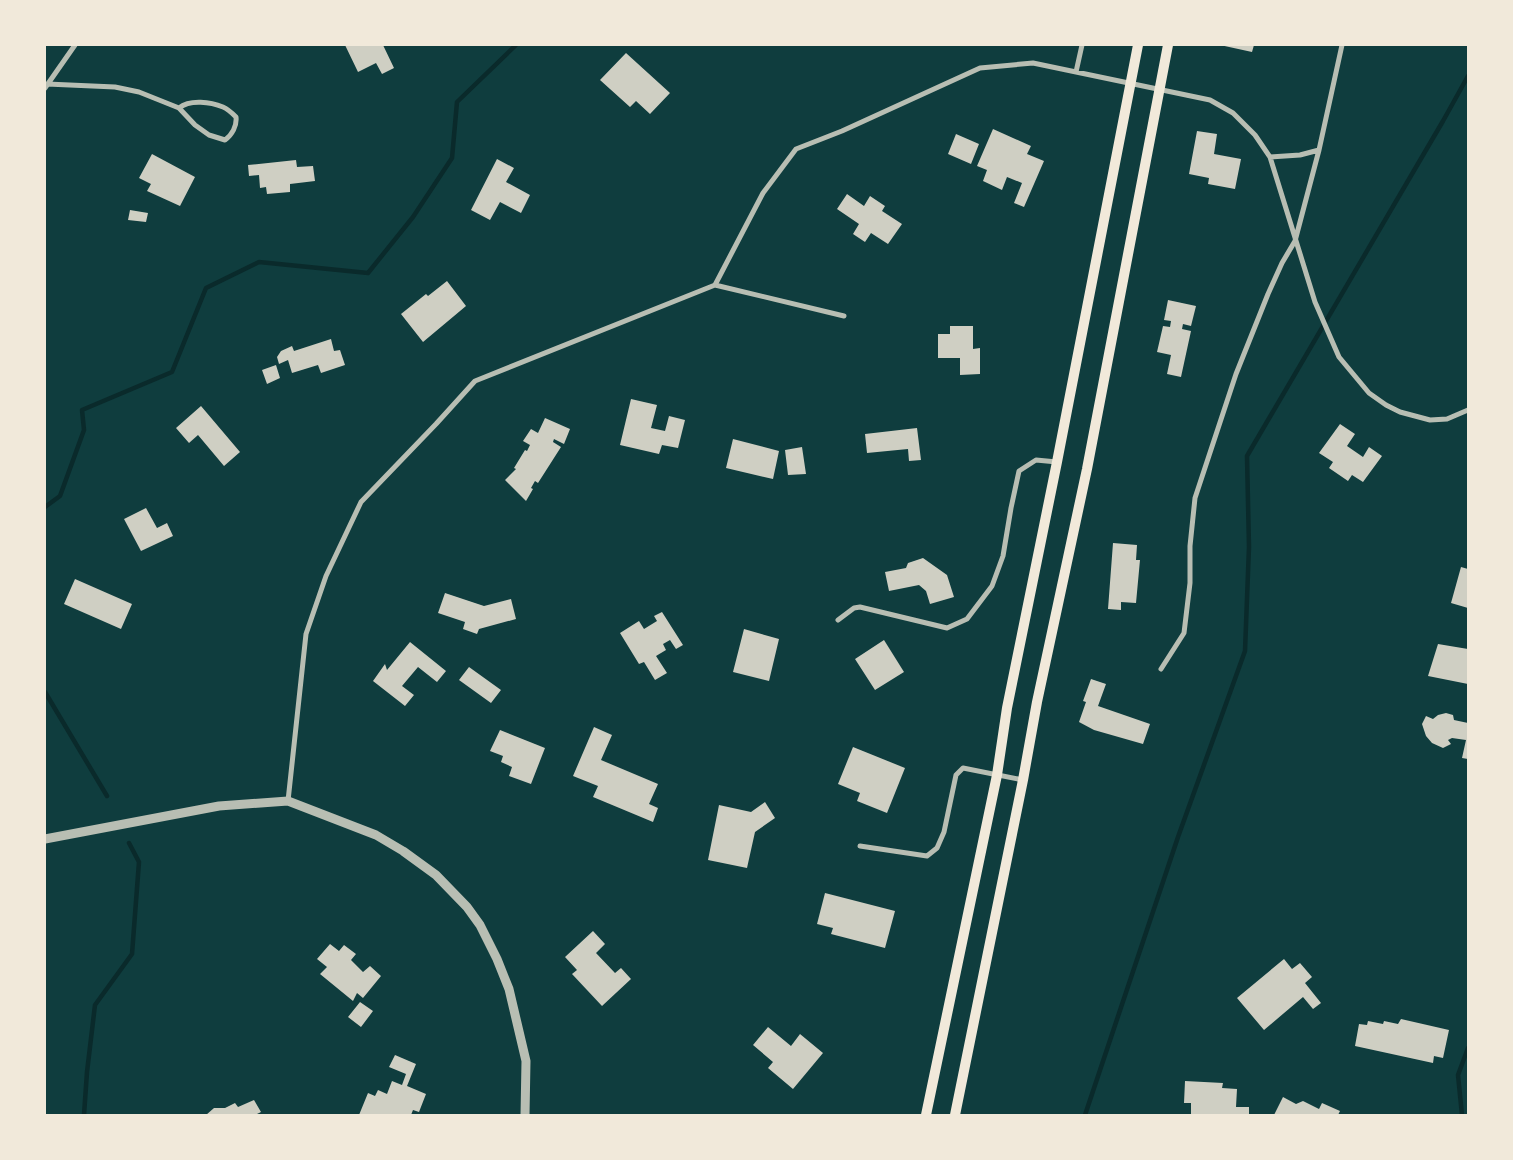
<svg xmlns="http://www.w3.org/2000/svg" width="1513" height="1160" font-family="'Roboto Condensed',sans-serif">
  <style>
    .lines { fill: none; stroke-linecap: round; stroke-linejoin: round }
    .stream { stroke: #0a2a2b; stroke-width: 4.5 }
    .building { fill: #cfcfc3 }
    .minor { stroke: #b8beb3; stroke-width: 5 }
    .tertiary { stroke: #b8beb3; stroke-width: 9 }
    .secondary { stroke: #f1e9da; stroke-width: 10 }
  </style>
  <rect width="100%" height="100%" fill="#0f3d3e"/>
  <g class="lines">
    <path class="stream" d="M45,507L60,496L84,430L82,410L172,372L206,288L259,262L368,273L413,217L452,158L457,102L516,45
      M45,692L107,796
      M84,1115L87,1072L95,1005L132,954L139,862L129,843
      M1085,1115L1178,837L1245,651L1249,547L1247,456L1443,121L1468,76
      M1462,1115L1458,1075L1468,1048"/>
  </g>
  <path class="building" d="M345,45H383L394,68L382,74L376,63L358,72Z
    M1220,45H1254L1252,52Z
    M626,53L670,93L650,114L636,101L630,107L600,80Z
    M993,129L1031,146L1027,154L1044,161L1024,207L1014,203L1022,183L1007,177L1002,190L983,181L987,170L977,166Z
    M1197,131L1217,134L1214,154L1241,159L1235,189L1208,184L1209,178L1189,174Z
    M956,134L979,144L971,164L948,154Z
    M152,154L195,177L180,206L147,191L151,184L139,178Z
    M497,159L514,168L506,182L530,195L521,213L500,202L490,220L471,210Z
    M296,160L297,167L313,166L315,181L290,184V192L267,194L266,187L260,188L259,175L249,176L248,165Z
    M847,194L864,206L870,196L885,206L882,211L902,224L888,244L871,233L865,242L853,234L859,224L837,209Z
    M130,210L148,213L146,222L128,220Z
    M447,281L466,306L423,342L401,314L426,294L428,296Z
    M1168,300L1196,306L1191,326L1183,324L1182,329L1191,331L1181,377L1167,374L1171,355L1157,352L1163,326L1170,327L1171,321L1164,320Z
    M950,326H973V349L980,348V374L960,375V358H938V334H950Z
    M331,339L334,351L340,350L345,365L321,373L318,365L292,373L288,360L279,364L277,357L281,351L292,346L294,351Z
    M276,365L280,378L267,384L262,370Z
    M631,399L657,405L651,428L665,431L669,416L685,420L678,448L662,445L659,454L620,445Z
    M201,406L240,452L224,466L198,435L189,443L176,428Z
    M545,418L570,429L564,444L554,439L553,442L561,447L538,483L535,481L531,488L533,489L526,501L505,480L516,469L514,468L525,450L527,451L530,445L523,441L531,429L538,433Z
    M1340,424L1355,434L1347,446L1363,457L1369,447L1382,456L1363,482L1352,475L1348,481L1329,468L1333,462L1319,453Z
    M917,428L921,460L909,461L908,449L867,453L865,434Z
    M733,439L779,451L773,479L726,468Z
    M802,447L806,474L788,475L785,450Z
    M146,508L157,528L167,523L173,536L141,551L124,519Z
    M1113,543L1137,545L1136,560H1140L1136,603L1121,602V610L1108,609Z
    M923,558L947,575L954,597L930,604L926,591L919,585L889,591L885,572L906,568L908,563Z
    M1461,567L1468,569V608L1451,603Z
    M75,579L132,604L121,629L64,604Z
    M445,593L484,606L511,599L516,619L479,629L477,634L463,629L465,622L438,613Z
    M662,612L683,645L676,649L670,640L663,644L666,650L656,656L667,673L655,680L644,662L639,664L620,633L639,621L644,629L657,621L654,616Z
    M744,629L779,639L769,681L733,672Z
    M884,640L904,672L875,690L855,659Z
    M410,642L446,671L437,682L418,667L402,686L414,695L405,706L373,681L385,664L387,670Z
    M1438,644L1468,649V684L1428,676Z
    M469,667L501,690L491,703L459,680Z
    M1091,679L1106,684L1098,706L1150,724L1143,744L1094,730L1079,722L1086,702L1083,701Z
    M1446,713L1453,715L1454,720L1468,723V759L1462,758L1466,740L1452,738L1448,740L1451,744L1443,748L1432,743L1426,736L1422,724L1426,716L1433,719L1438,715Z
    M594,727L612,735L601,760L658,784L649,804L658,808L653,822L593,797L598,786L573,776Z
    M500,730L545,748L531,784L509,776L512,767L501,762L503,756L490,751Z
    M853,747L905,768L887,813L857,801L860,793L838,784Z
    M765,802L775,818L755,832L747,868L708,860L719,805L751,812Z
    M825,893L895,911L885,948L831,934L833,928L817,924Z
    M593,931L605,944L596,953L615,973L621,968L631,979L602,1006L572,974L577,970L565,957Z
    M330,944L339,951L344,945L356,954L351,960L363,972L370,966L381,976L363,998L357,993L353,1001L320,974L327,967L317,959Z
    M1284,959L1292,969L1300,963L1312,977L1305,983L1321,1003L1313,1009L1303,997L1264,1030L1237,998Z
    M360,1002L373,1011L361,1027L348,1017Z
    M1401,1019L1449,1030L1443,1058L1434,1056L1433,1063L1355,1046L1359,1024L1367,1025L1368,1021L1383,1024L1384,1021L1398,1024Z
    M768,1027L791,1046L800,1034L823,1053L793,1089L768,1068L773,1062L753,1045Z
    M395,1055L416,1064L407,1086L426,1094L419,1112L413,1110L411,1115H359L368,1093L375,1096L378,1090L387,1094L392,1081L402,1085L406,1074L389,1067Z
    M1185,1081L1223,1083L1222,1088L1237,1089L1236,1107H1249V1115H1191V1103H1184Z
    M1283,1097L1296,1104L1303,1101L1319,1109L1322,1103L1340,1111L1338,1115H1274Z
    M254,1100L261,1112L255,1115H206L214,1108H225L235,1103L238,1107Z"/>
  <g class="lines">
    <path class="minor" d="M1076,72L1082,45
      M47,84L115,87L139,92L179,108L195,125L209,135L225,140C232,135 237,126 236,117C232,113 228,109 223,107C211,102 190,99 179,108
      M45,88L75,45
      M1270,157L1300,155L1319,150
      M715,285L844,316
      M838,620L854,608L860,607L947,628L967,619L992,586L1003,556L1011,508L1019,471L1036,460L1057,462
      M1161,669L1184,633L1190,583V546L1195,498L1236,374L1268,294L1282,263L1295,241L1319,150L1342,45
      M288,801L306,634L326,576L361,502L436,424L475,381L715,285L763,193L796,149L842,131L980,68L1033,63L1210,100L1233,113L1255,135L1270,157L1315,302L1339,357L1369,393L1386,405L1400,412L1430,420L1447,419L1468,410
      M860,846L927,856L937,848L944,832L956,775L963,768L1023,780"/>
    <path class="tertiary" d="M45,839L219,806L288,801L376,835L403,851L436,875L467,907L480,925L497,959L509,989L526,1061L525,1115"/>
    <path class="secondary" d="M926,1115L997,775L1007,708L1057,462L1138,45
      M955,1115L1023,780L1037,702L1087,469L1168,45"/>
  </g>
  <rect width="1513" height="1160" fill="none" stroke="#f1e9da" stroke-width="92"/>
</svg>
